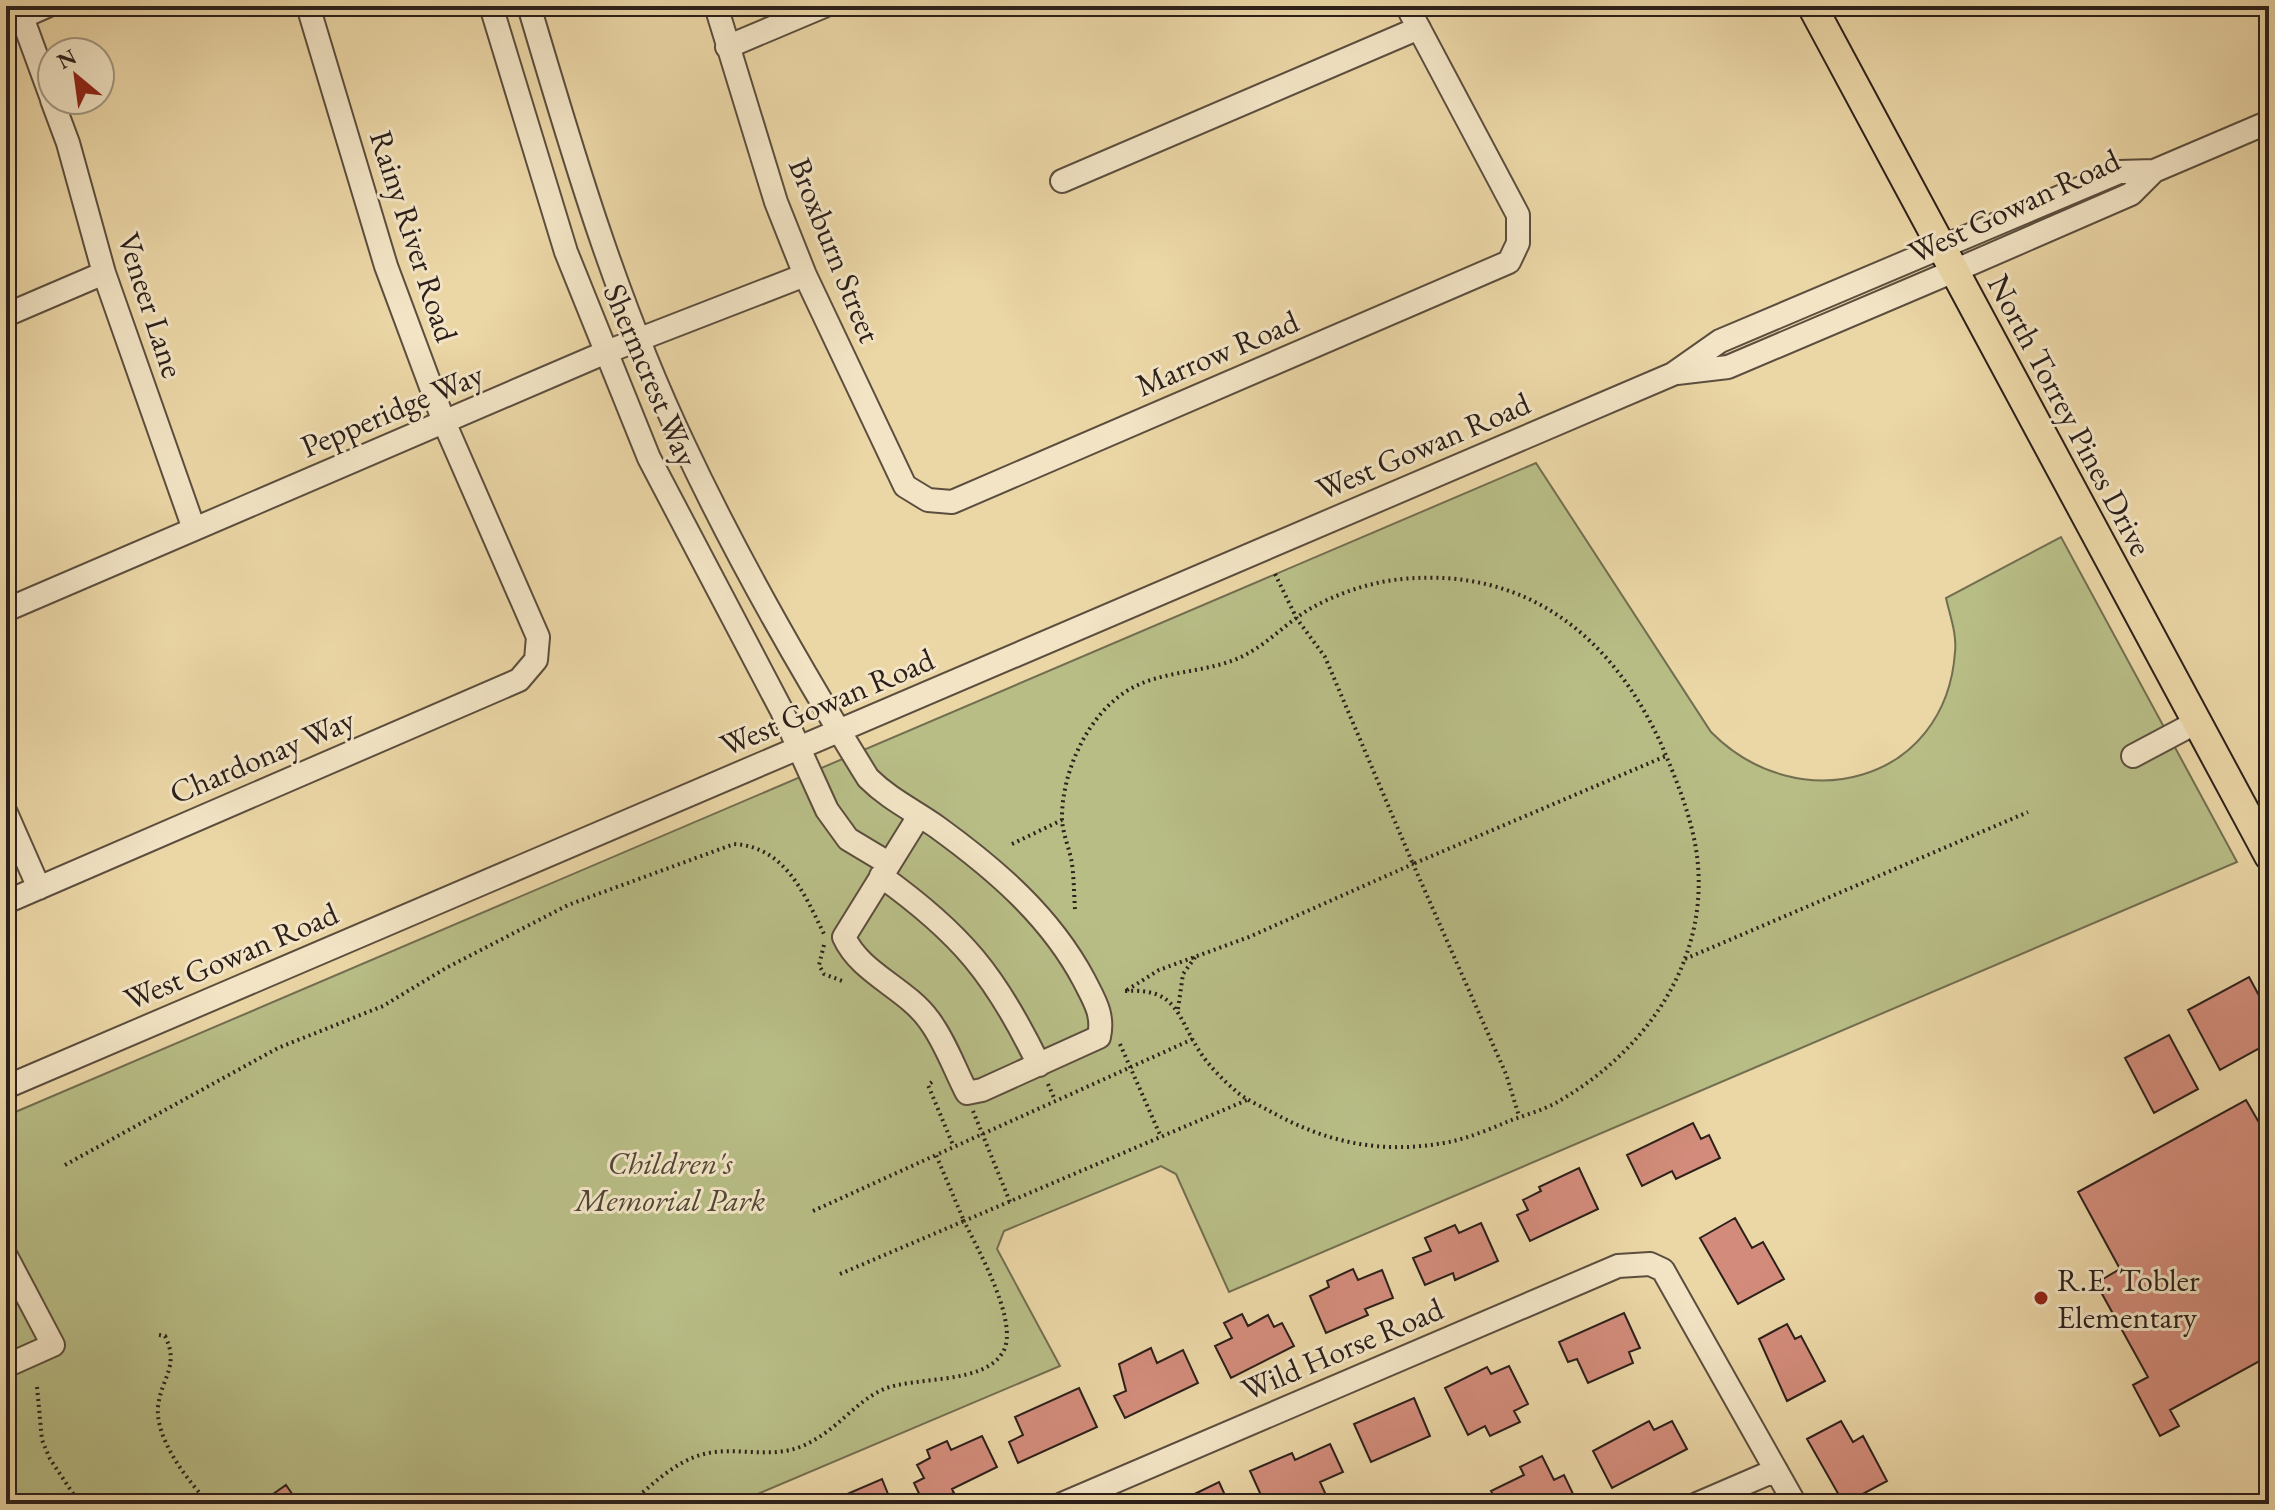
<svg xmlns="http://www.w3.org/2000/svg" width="2275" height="1510" font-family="'EB Garamond',serif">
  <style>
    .green { fill: #b8bd86; stroke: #726e50; stroke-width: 2 }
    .building { fill: #d38c7b; stroke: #2c201b; stroke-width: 2 }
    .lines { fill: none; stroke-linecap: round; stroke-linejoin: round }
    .minor-casing { stroke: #5c4e3e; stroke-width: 26 }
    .major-casing { stroke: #2c201b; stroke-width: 32 }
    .path { stroke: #2c201b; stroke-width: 4; stroke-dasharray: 2 4; stroke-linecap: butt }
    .minor { stroke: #f2e4c5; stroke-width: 22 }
    .major { stroke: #ebd6a6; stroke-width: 28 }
    .poi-dot { fill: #8f2418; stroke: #f2e4c5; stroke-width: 3 }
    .labels { text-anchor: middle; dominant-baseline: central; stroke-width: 6; stroke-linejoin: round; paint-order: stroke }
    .street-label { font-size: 32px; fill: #2c201b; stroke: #f2e4c5 }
    .park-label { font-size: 32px; font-style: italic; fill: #4f4736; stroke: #f2e4c5 }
    .poi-label { font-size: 32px; fill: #2c201b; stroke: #f2e4c5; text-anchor: start }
  </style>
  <rect width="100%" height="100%" fill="#ebd6a6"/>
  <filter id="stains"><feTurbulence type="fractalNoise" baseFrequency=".0025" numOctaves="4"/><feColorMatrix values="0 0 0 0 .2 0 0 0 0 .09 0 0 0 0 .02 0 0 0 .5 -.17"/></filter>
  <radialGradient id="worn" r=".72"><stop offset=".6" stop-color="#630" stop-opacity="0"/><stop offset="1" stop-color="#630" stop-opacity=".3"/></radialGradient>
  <path class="green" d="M1536,463L1711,732C1799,821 1946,783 1955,652C1957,634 1950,616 1946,598L2061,537L2237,862L1229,1292L1176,1174L1161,1166L1004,1231L997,1249L1060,1366L734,1504H6V1116Z"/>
  <path class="building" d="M2249,977L2269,1014V1043L2220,1070L2188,1010Z
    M2169,1035L2198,1089L2154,1113L2125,1058Z
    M2246,1100L2261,1126L2269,1121V1356L2170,1410L2179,1426L2160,1436L2133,1385L2148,1377L2096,1283L2120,1269L2078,1192Z
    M1693,1123L1701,1139L1709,1135L1720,1158L1676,1179L1672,1171L1642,1186L1627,1155Z
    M1579,1168L1598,1209L1530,1241L1517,1215L1528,1210L1523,1200L1541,1191L1539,1187Z
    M1735,1218L1752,1248L1763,1242L1784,1279L1738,1304L1700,1238Z
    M1481,1223L1498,1261L1455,1280L1453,1273L1425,1285L1413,1258L1431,1251L1425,1238L1455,1225L1459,1233Z
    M1353,1269L1358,1280L1382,1270L1393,1298L1365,1309L1368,1315L1326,1333L1310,1296L1329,1287L1327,1281Z
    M1624,1313L1640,1348L1629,1352L1633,1363L1588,1383L1577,1359L1568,1362L1559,1342Z
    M1242,1314L1248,1326L1268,1315L1274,1327L1282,1323L1294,1346L1231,1378L1215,1346L1232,1338L1224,1323Z
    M1787,1324L1795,1339L1801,1336L1825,1381L1787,1401L1759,1339Z
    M1151,1348L1157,1363L1183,1350L1198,1383L1125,1418L1114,1396L1126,1391L1119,1364Z
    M1509,1366L1528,1404L1514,1411L1520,1422L1490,1436L1485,1426L1468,1435L1445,1388L1487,1367L1491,1374Z
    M1079,1388L1097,1427L1018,1463L1009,1442L1023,1435L1015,1417Z
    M1414,1398L1430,1436L1371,1462L1354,1424Z
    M1649,1421L1654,1430L1672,1421L1687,1449L1612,1488L1593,1451Z
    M1841,1421L1853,1442L1863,1436L1887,1481L1844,1504L1807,1439Z
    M982,1436L997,1467L952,1489L954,1493L924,1504L914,1483L924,1478L917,1465L930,1458L927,1450L947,1441L951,1450Z
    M1330,1444L1343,1472L1320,1482L1326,1495L1306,1504H1265L1250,1471L1292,1453L1295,1460Z
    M1542,1456L1554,1480L1564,1475L1575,1498L1563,1504H1498L1491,1491L1524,1475L1520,1467Z
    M882,1479L892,1504H824Z
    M1219,1482L1229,1504H1174Z
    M286,1485L299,1504H259Z"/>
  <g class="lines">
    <g class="minor-casing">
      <path id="minor" d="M491,6L566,252L649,458L782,711L827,810L848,839L888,863
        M529,6C573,155 617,304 684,445C738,560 801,670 868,778C889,799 913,810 937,827C995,869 1050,916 1084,980C1094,1000 1104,1014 1099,1037L982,1090L967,1093C955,1070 945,1041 929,1020C906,988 860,973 844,937L919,816
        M716,6L776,202L805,275L905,486L928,500L952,502L1509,262L1518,243V215L1407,6
        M22,17L52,99
        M6,24L47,6
        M727,47L824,6
        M52,100L68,143L104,273L194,529
        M1062,181L1419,28
        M6,315L104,273
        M1677,373L1728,367L1954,271L2131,194L2154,171
        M6,610L604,353L805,275
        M2133,756L2197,722
        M6,813L39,888
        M881,876C962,934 996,976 1039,1065
        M6,902L519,680L536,660L538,637L444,422L386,266L308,6
        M6,1087L1673,374L1720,341L2119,172L2154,171L2269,122
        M6,1256L53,1345L6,1366
        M1062,1504L1618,1266L1650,1264L1663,1270L1795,1504
        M1697,1504L1776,1470"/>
    </g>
    <g class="major-casing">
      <path id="major" d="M1812,6L2269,856"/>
    </g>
    <path class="path" d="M1275,574L1297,619L1325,657L1413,864L1666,756
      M1012,844L1062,820
      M1075,909C1074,894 1074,879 1072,864C1070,850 1063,835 1062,820C1061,773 1088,713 1130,689C1162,671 1200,673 1234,660C1263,649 1282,626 1308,610C1335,594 1370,582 1402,579C1527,567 1613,637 1662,746C1676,779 1690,813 1696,849C1713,956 1648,1050 1559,1101C1544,1110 1525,1115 1509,1121C1490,1129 1469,1138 1449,1142C1383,1155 1326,1143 1268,1110C1258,1105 1245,1099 1237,1092C1224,1081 1209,1066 1200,1052C1176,1015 1178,988 1125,991
      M824,945L819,965L824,974L845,982
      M1685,959L2028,812
      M1127,990L1159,970L1249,937L1413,864L1506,1074L1519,1116
      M1178,1009L1183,974L1196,956
      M1120,1044L1161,1137
      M932,1082L928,1085L953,1145
      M1048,1084L1055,1100
      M973,1111L1010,1202
      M65,1165L278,1048L383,1006L446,968L568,905L734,844C785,847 804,893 824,934
      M813,1211L936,1155
      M840,1274L964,1221L936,1155L1193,1039
      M159,1335L165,1336C180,1366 161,1378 158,1407C155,1439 189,1483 210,1504
      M37,1387L42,1440L50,1459L80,1504
      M629,1504C651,1486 675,1461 704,1454C735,1446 769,1459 800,1447C837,1432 854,1402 884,1389C916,1376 984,1385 1003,1352C1020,1323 977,1248 964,1221L1247,1100"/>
    <use href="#minor" class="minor"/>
    <use href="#major" class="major"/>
  </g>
  <circle class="poi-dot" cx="2041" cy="1298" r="8"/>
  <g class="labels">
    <g class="street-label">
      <text transform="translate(2014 206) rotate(-25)">West Gowan Road</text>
      <text transform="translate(414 236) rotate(72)">Rainy River Road</text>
      <text transform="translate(835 250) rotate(68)">Broxburn Street</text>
      <text transform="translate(151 305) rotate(72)">Veneer Lane</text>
      <text transform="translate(1217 353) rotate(-23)">Marrow Road</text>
      <text transform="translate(651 375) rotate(67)">Shermcrest Way</text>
      <text transform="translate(392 410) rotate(-23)">Pepperidge Way</text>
      <text transform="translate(2070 415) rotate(62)">North Torrey Pines Drive</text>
      <text transform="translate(1423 446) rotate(-23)">West Gowan Road</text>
      <text transform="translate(827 702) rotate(-23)">West Gowan Road</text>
      <text transform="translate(262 756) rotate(-23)">Chardonay Way</text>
      <text transform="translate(231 956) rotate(-23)">West Gowan Road</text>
      <text transform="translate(1342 1349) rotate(-23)">Wild Horse Road</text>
    </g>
    <g class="park-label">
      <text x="670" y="1163">Children's<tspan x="670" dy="37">Memorial Park</tspan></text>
    </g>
    <g class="poi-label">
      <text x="2057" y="1280">R.E. Tobler<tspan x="2057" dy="37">Elementary</tspan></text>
    </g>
  </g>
  <rect width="2275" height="1510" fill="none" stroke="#ebd6a6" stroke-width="32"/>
  <rect x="8" y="8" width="2259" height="1494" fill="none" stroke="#2c201b" stroke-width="4"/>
  <rect x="16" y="16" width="2243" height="1478" fill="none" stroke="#2c201b" stroke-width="2"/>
  <g transform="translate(76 76) rotate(331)"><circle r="38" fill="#f2e4c5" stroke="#a39681" stroke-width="2"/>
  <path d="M0-6L14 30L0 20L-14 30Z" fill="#8f2418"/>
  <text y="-12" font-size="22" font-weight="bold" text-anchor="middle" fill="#2c201b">N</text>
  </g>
  <rect width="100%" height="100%" filter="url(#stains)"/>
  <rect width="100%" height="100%" fill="url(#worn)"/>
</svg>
